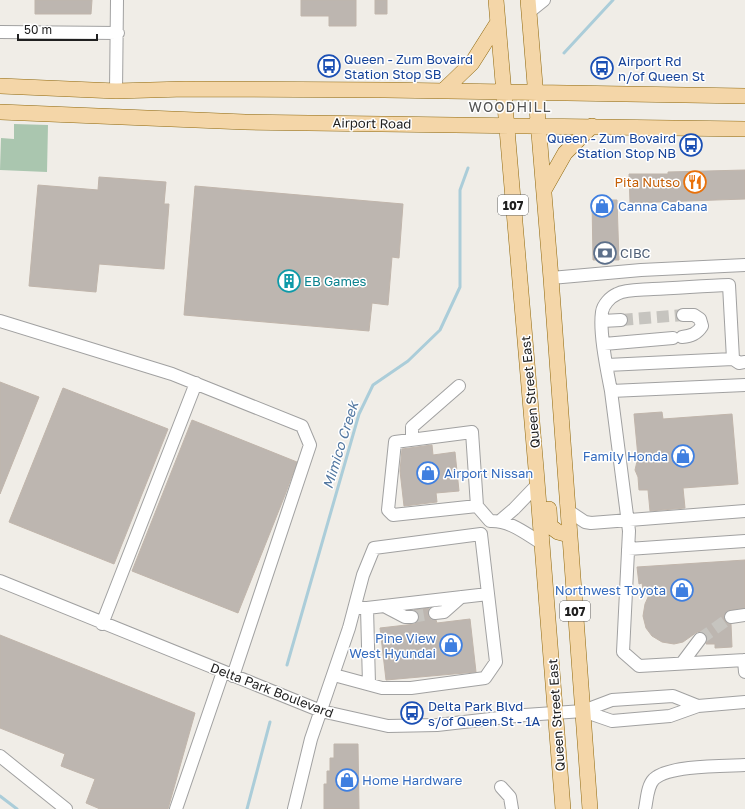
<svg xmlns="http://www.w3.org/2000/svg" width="745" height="809" font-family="'Golos Text',sans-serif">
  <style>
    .cemetery { fill: #aac6af }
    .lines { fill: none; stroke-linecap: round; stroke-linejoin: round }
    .stream { stroke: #abcdd9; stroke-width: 3 }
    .building { fill: #bdb6b0; stroke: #c0b5ab }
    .minor-tunnel { stroke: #c6c4bf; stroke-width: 12; stroke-dasharray: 12 6; stroke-linecap: butt }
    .minor-casing { stroke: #a1a1a1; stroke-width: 14 }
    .major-casing { stroke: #8f680d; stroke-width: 16 }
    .minor { stroke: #fff; stroke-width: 12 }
    .major { stroke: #f4d6a8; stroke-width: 15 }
    .labels { text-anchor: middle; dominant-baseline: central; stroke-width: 3; stroke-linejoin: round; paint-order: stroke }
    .shield { fill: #fff; stroke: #636363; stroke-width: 1 }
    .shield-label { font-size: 12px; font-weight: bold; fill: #202020 }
    .transit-label { font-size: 13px; fill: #164399; stroke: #fff; text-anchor: start }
    .street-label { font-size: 13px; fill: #202020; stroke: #fff }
    .food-label { font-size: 13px; fill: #c56008; stroke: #fff; text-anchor: end }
    .shop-label { font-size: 13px; fill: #366cbe; stroke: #fff; text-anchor: start }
    .service-label { font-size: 13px; fill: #4e5e75; stroke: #fff; text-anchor: start }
    .culture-label { font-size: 13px; fill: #0d838f; stroke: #fff; text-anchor: start }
    .neighbourhood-label { font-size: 14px; letter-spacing: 1px; fill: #535353; stroke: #fff }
    .water-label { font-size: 14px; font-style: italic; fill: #5176a0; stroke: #fff }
  </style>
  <rect width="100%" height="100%" fill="#f0ede7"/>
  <path class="cemetery" d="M14,124L48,125L47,172L0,170L1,138L14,139Z"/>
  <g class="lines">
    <path class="stream" d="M564,53L613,0
      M287,665L359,414L373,385L408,361L440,330L460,287V190L468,168
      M0,796L17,809
      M247,809L270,722"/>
  </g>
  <path class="building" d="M35,0H92L91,14H35Z
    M301,0H356V26H329V16H301Z
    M375,0H387V14H375Z
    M745,170V199L630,203L629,174H668V172Z
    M99,177L166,182L164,204H169L164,269L99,264L96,292L29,286L38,185L98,190Z
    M195,186L403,204L399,258L392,257L388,305L372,303L369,331L184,315Z
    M592,200H617L619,260H593Z
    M0,382L39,397L0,494Z
    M63,388L168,429L114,564L9,522Z
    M662,412L663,419L732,414L738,484L683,488L685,508L650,511L648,490H639L638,477L635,470L638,457L634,414Z
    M192,420L297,462L285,495L238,613L132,571Z
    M432,445L433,455L455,452L459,491L436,493L437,502L404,506L400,471L402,449Z
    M745,560V608L730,610L724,615L725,621L731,624L732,647L715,648V644H706L707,636L701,632H697L683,642L674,644L662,642L652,636L646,628L643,616L645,604L649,595L643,589L642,583L639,584L637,567Z
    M429,608L428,613L429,617L436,620L437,623L470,619L476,672L386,680L380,628L415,624L419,617L414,610Z
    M0,635L195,713L168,809H100L86,803L95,779L61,766L65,754L0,728Z
    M334,744H358L359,809H324V784H327V771H330V758H334Z"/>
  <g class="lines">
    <path class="minor-tunnel" d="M621,320L683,315
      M412,617L435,613
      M700,639L731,617"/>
    <g class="minor-casing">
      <path id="minor" d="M529,12L544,0
        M0,32L118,33
        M116,91L117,0
        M551,278L641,270L745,265
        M0,321L172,374L302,426L310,445L233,676
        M602,321L621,320
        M682,337C691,336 697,334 702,326L700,319L694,315H683
        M604,344L673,338
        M733,359L739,363L745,362
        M607,365L733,359L729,285C703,286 678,288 653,289C642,290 626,289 617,294C610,297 603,305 602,312C599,333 607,370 611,391
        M745,385L611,391L629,531L623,652L639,666L745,660
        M412,440V427L459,386
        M477,506L393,515L388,510L395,442L472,432L477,506L490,521C510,520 526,534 543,544
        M567,510L585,522L591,523L745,511
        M501,520L514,509L538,484
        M628,549L745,541
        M0,581L321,711L388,726L437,725L525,715L583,711L612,700L673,696L698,706
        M384,606L405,617H412
        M360,608H367L369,684
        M367,608L488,594
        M435,613L444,612L461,597
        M731,617L745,615
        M102,624L196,383
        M744,660L745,672
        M682,663L700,639
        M583,711L612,721L670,716L698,706L745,702
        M0,756L66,809
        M501,787L510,797L512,809
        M176,809L223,672
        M294,809L311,739L349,628L363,575L374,548L481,534L496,662L485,678L411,688H382L334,675
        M645,809C647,800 647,786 654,779C669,765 724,766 745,765"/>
    </g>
    <g class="major-casing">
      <path id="major" d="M496,0C519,270 543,539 563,809
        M528,0L551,278L590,809
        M0,86L116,91L185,89L385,90L745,96
        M444,90L472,63L498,22
        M0,112L245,122L745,129
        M544,190L565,153L592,126
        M549,509L550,526L558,532L569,535"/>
    </g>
    <use href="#minor" class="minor"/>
    <use href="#major" class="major"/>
  </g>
  <defs>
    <g id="bus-ring" transform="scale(1.15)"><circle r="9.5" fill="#fff" stroke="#1a4fb4" stroke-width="1.5"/><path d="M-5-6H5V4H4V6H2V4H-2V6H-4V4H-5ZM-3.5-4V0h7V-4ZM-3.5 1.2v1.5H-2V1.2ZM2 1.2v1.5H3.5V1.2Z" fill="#1a4fb4"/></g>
    <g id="restaurant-ring" transform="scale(1.15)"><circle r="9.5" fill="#fff" stroke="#e8710a" stroke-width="1.5"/><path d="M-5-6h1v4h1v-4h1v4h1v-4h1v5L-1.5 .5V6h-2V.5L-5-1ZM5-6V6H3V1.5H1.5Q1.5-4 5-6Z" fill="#e8710a"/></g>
    <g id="shop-ring" transform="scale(1.15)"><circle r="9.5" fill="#fff" stroke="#3f7fe0" stroke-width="1.5"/><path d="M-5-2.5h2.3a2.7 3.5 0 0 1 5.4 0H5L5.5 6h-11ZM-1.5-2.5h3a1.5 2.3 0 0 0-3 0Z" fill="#3f7fe0"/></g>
    <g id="bank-ring" transform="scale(1.15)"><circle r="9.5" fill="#fff" stroke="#5c6f8a" stroke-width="1.5"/><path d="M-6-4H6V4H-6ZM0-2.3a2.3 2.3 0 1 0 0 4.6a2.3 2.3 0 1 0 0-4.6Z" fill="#5c6f8a"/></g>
    <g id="building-ring" transform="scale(1.15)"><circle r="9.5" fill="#fff" stroke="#0f9aa8" stroke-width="1.5"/><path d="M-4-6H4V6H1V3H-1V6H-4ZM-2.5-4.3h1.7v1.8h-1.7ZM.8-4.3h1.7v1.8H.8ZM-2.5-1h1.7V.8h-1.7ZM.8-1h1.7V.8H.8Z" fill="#0f9aa8"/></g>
  </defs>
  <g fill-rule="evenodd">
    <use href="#bus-ring" x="329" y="66"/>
    <use href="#bus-ring" x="602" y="68"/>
    <use href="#bus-ring" x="691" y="145"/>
    <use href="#restaurant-ring" x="695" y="182"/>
    <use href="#shop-ring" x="602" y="206"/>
    <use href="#bank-ring" x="605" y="253"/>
    <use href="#building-ring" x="289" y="281"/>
    <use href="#shop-ring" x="683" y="456"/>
    <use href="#shop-ring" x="428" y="473"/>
    <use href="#shop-ring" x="682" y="590"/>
    <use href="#shop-ring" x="451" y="645"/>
    <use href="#bus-ring" x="412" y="713"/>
    <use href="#shop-ring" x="347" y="780"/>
  </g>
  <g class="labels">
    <g class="shield">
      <rect x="498" y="195" width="30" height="20" rx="3"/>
      <rect x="560" y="601" width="30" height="20" rx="3"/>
    </g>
    <g class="shield-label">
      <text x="513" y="205">107</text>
      <text x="575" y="611">107</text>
    </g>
    <g class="transit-label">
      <text x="344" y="59">Queen - Zum Bovaird<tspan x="344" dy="15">Station Stop SB</tspan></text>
      <text x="618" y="61">Airport Rd<tspan x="618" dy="15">n/of Queen St</tspan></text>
      <text x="676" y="138" text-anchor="end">Queen - Zum Bovaird<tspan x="676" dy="15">Station Stop NB</tspan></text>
      <text x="428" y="706">Delta Park Blvd<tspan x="428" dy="15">s/of Queen St - 1A</tspan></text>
    </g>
    <g class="street-label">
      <text transform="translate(372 123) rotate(1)">Airport Road</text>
      <text transform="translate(530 392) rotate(-95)">Queen Street East</text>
      <text transform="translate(272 690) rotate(21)">Delta Park Boulevard</text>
      <text transform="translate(556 715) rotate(-94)">Queen Street East</text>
    </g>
    <g class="food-label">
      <text x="680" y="182">Pita Nutso</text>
    </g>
    <g class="shop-label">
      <text x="618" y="206">Canna Cabana</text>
      <text x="668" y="456" text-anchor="end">Family Honda</text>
      <text x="444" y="473">Airport Nissan</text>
      <text x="666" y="590" text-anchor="end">Northwest Toyota</text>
      <text x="436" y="638" text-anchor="end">Pine View<tspan x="436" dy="15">West Hyundai</tspan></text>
      <text x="362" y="780">Home Hardware</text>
    </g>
    <g class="service-label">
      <text x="620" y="253">CIBC</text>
    </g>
    <g class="culture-label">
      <text x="304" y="281">EB Games</text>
    </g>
    <g class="neighbourhood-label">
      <text x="510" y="106">WOODHILL</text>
    </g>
    <g class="water-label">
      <text transform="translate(340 445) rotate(-73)">Mimico Creek</text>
    </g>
  </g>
  <path d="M18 34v6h79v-6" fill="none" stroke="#202020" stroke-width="2"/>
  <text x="24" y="34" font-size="12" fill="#202020" stroke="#ffffff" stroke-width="3" paint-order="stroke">50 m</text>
</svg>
